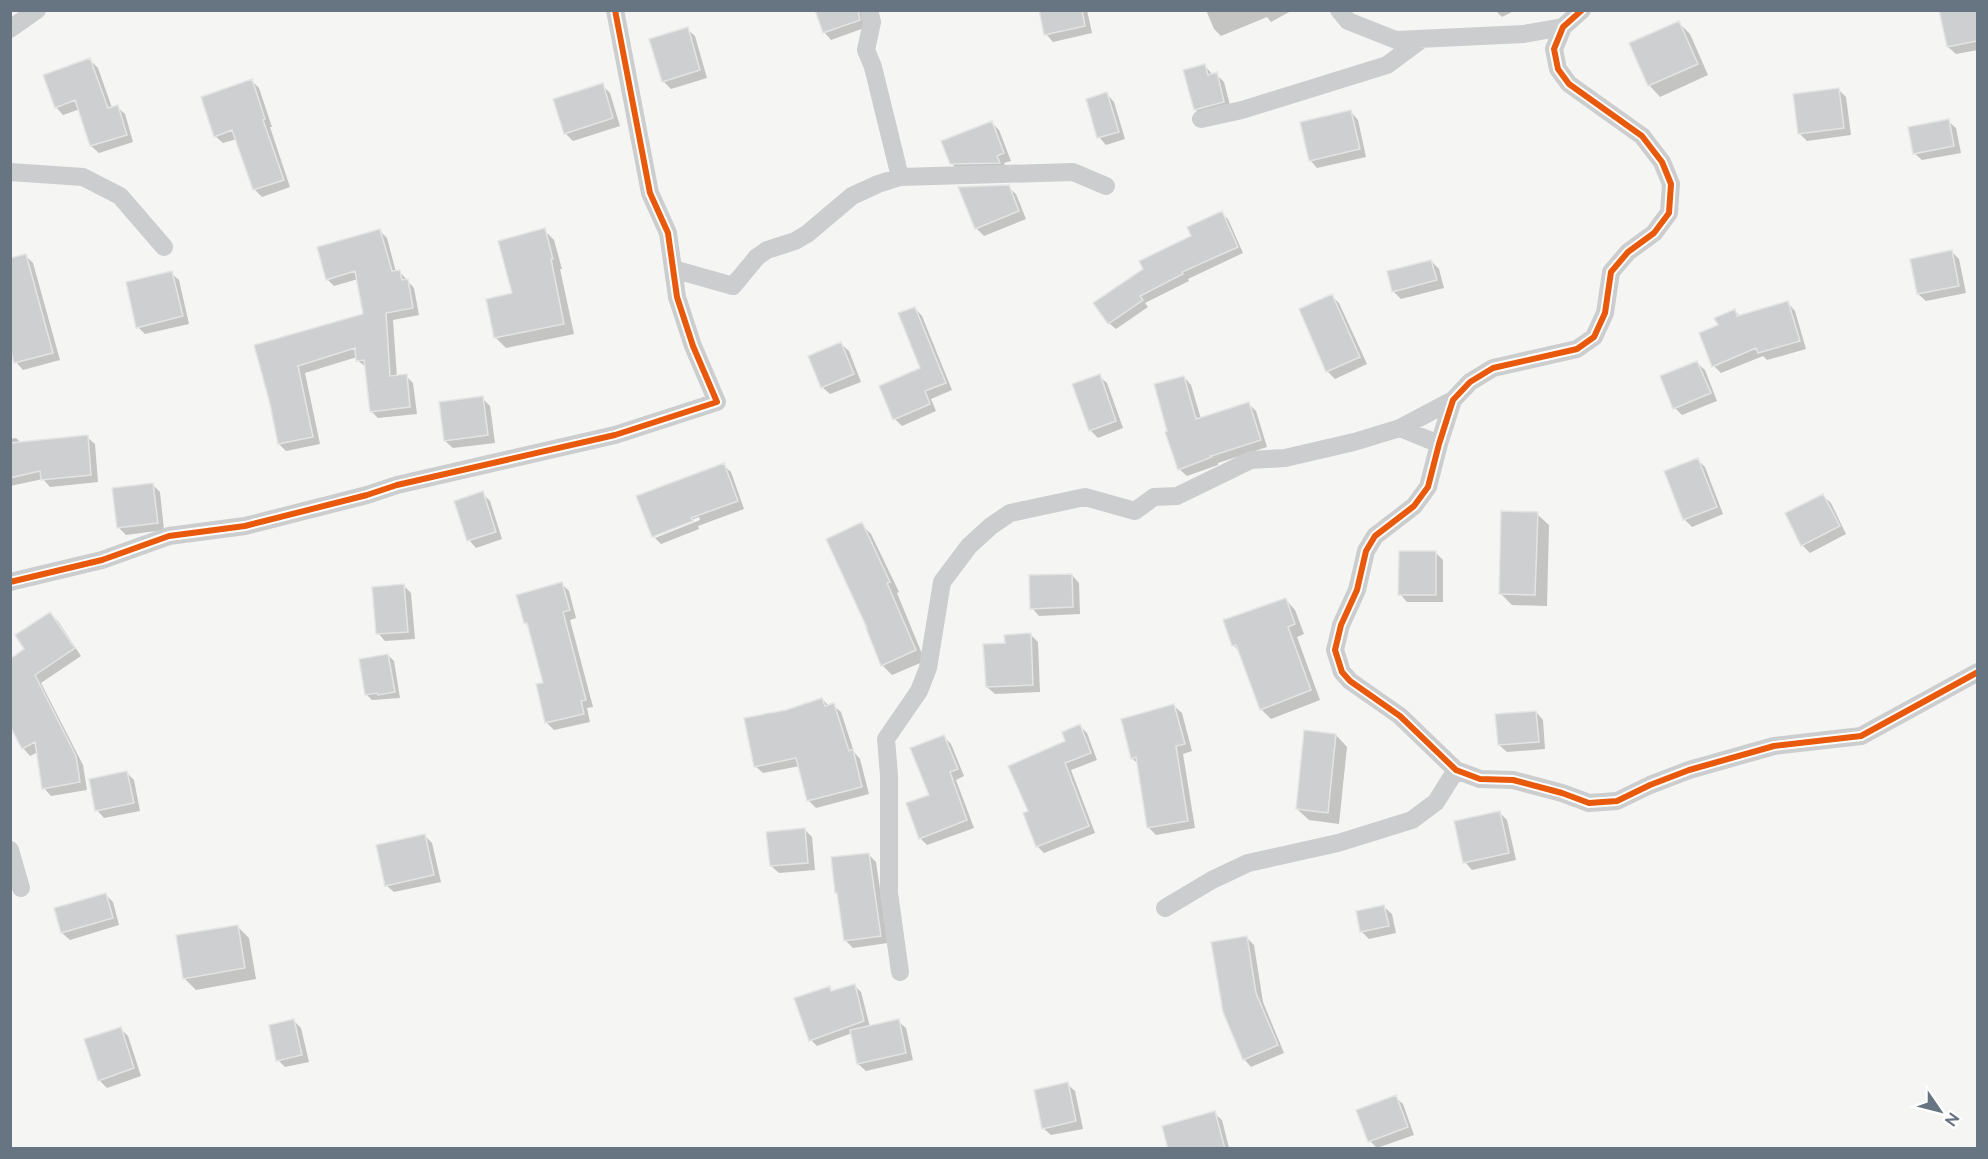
<svg xmlns="http://www.w3.org/2000/svg" width="1988" height="1159" font-family="Raleway,sans-serif">
  <style>
    .shadow { fill: #0003; fill-rule: evenodd }
    .building { fill: #cdcfd0; stroke: #e4e4e4; stroke-width: 1.5 }
    .lines { fill: none; stroke-linecap: round; stroke-linejoin: round }
    .minor { stroke: #cbcdce; stroke-width: 18 }
    .cycleway-casing { stroke: #fff; stroke-width: 10 }
    .cycleway { stroke: #e8590c; stroke-width: 6 }
  </style>
  <rect width="100%" height="100%" fill="#f5f5f4"/>
  <path class="shadow" d="M816,10H862L867,27L831,40L824,32Z
    M1040,10H1087L1092,33L1053,42L1046,34Z
    M1206,10H1293L1271,22L1267,17L1221,36L1214,29Z
    M1495,10H1516L1502,17Z
    M1941,10H1978V50L1956,54L1948,47Z
    M1678,22L1690,34L1708,75L1660,97L1649,85Z
    M687,29L695,36L707,78L671,89L663,81Z
    M90,60L98,68L112,108L117,107L125,114L133,142L99,153L91,146L80,109L63,115L56,107Z
    M1205,66L1213,75L1216,74L1224,82L1231,109L1203,117L1195,109Z
    M252,81L259,88L272,127H270L290,187L262,197L254,189L237,139L223,143L215,136Z
    M602,85L610,93L620,126L573,141L565,133Z
    M1838,89L1846,97L1851,135L1807,141L1800,134Z
    M1107,94L1114,102L1125,139L1106,145L1099,137Z
    M1351,112L1358,120L1366,157L1317,168L1310,160Z
    M1948,121L1956,128L1961,153L1922,160L1914,153Z
    M992,123L999,130L1011,161L1004,163L1007,170L959,171L951,163Z
    M1008,187L1016,194L1026,219L984,236L976,228Z
    M1221,213L1228,219L1243,253L1188,279L1189,281L1145,303L1148,307L1116,329L1109,323L1193,236Z
    M544,230L554,240L562,269H560L574,334L506,348L495,337Z
    M380,231L387,238L396,272L399,271L414,288L419,315L393,320L397,377L406,376L413,383L417,414L378,418L371,411L366,367L357,360V357L305,373L320,444L286,451L279,444L272,403L256,346L365,315L358,279L334,286L327,279Z
    M1951,251L1959,259L1966,293L1926,301L1918,294Z
    M26,256L33,263L60,360L23,370L16,362Z
    M1431,261L1439,269L1444,288L1401,299L1394,292L1389,272Z
    M171,273L179,280L189,324L145,334L138,327Z
    M1332,296L1339,303L1367,364L1335,379L1327,371Z
    M1788,303L1795,311L1806,349L1767,360L1763,356L1721,373L1714,366L1720,326L1735,311L1740,316Z
    M915,308L922,316L952,390L931,399L936,411L902,426L895,419L922,369Z
    M841,344L849,351L861,382L830,394L822,387Z
    M1697,363L1705,370L1717,401L1682,415L1675,408Z
    M1099,376L1107,383L1123,428L1098,438L1090,430Z
    M1184,377L1191,385L1201,419L1249,404L1256,411L1267,447L1218,463V465L1187,476L1179,469Z
    M482,398L490,406L495,443L453,448L445,441Z
    M87,437L95,444L98,482L50,487L43,479L10,486V439L16,438L21,443Z
    M1698,460L1705,467L1723,514L1692,527L1684,519Z
    M723,465L731,472L744,509L698,526L699,529L661,544L653,536L638,497ZM699,517L700,520L655,538V534Z
    M152,484L160,492L164,530L126,535L118,527Z
    M482,493L490,501L502,539L476,548L469,540Z
    M1823,496L1831,503L1846,534L1810,553L1802,545Z
    M1537,514L1549,525L1547,606L1512,605L1500,593Z
    M861,524L871,534L899,592L897,593L925,661L892,675L882,665Z
    M1436,553L1443,560V602H1407L1400,594Z
    M1072,575L1079,583L1080,614L1039,616L1032,608Z
    M562,584L569,591L576,618L570,620L593,707L587,708L590,722L554,730L546,722L545,684L529,627L525,623Z
    M404,586L411,593L415,639L385,641L378,633Z
    M1286,600L1295,610L1304,634L1297,637L1320,700L1271,719L1261,709L1240,652L1233,645Z
    M50,614L58,621L81,656L41,683L83,765L87,790L51,796L44,788L38,752L30,756L23,748L26,649Z
    M1030,634L1038,642L1040,692L995,694L987,687Z
    M388,655L394,661L400,698L372,700L366,694Z
    M822,699L829,706L833,705L841,712L854,752L860,759L869,794L816,808L808,800L800,766L763,773L755,766L787,711Z
    M1174,706L1182,713L1192,751L1183,754L1195,828L1156,835L1148,827L1138,764L1132,758Z
    M1536,712L1543,720L1545,749L1507,752L1499,745Z
    M1080,726L1087,733L1097,760L1071,770L1095,833L1044,853L1037,846L1030,811L1067,741Z
    M1336,735L1347,747L1339,824L1309,820L1297,809Z
    M943,736L951,744L964,776L956,780L974,828L927,845L920,838Z
    M127,773L134,780L140,811L104,818L97,810Z
    M1499,812L1507,820L1516,860L1472,870L1465,862Z
    M804,829L812,837L815,870L779,873L771,866Z
    M424,835L432,843L441,882L394,892L386,885Z
    M868,854L876,862L888,943L853,948L846,941L839,895L837,893Z
    M105,894L113,902L119,925L70,940L62,933Z
    M1384,907L1392,914L1396,933L1369,939L1361,931Z
    M237,926L249,938L256,979L196,990L184,978Z
    M1247,938L1254,945L1263,1002L1284,1053L1251,1067L1244,1059Z
    M855,986L861,992L870,1027L898,1021L906,1028L913,1060L866,1071L858,1064L852,1033L817,1046L811,1040L829,988L833,992Z
    M294,1021L301,1028L309,1062L285,1067L278,1060Z
    M121,1029L128,1036L141,1076L107,1088L99,1080Z
    M1067,1084L1075,1091L1083,1129L1051,1135L1043,1128Z
    M1395,1097L1403,1104L1414,1135L1377,1148L1370,1141L1358,1111Z
    M1214,1113L1222,1120L1229,1148H1170Z"/>
  <path class="building" d="M815,10H858L860,20L823,33Z
    M1039,10H1082L1085,26L1044,35Z
    M1939,10H1977V41L1947,47Z
    M1679,21L1698,64L1648,86L1629,43Z
    M688,27L700,70L662,82L649,39Z
    M90,58L108,108L118,105L127,135L90,146L75,100L55,108L43,75Z
    M1205,64L1208,75L1217,72L1224,102L1194,110L1183,70Z
    M252,79L265,119L263,120L284,180L253,190L232,130L214,137L201,97Z
    M603,83L613,118L564,134L553,99Z
    M1839,88L1844,128L1798,134L1793,94Z
    M1107,92L1119,132L1097,138L1086,99Z
    M1351,110L1360,149L1309,161L1300,122Z
    M1949,119L1954,146L1913,154L1908,127Z
    M992,121L1004,153L997,156L1000,163L950,164L941,141Z
    M1009,185L1019,211L975,229L958,187Z
    M1222,211L1238,247L1182,272L1183,274L1140,296L1143,300L1108,324L1093,303L1143,269L1139,261L1191,236L1187,227Z
    M545,228L553,259H551L564,324L494,338L486,299L512,293L498,241Z
    M380,229L392,271L400,270L402,280L408,279L413,308L386,313L390,376L407,374L410,407L370,412L364,360L356,361L355,348L298,366L313,437L278,444L270,404L254,345L363,314L355,271L326,280L317,247Z
    M1952,250L1959,286L1917,294L1910,259Z
    M26,254L53,353L14,363L10,347V258Z
    M1431,260L1437,280L1392,292L1387,271Z
    M172,271L183,316L136,328L126,282Z
    M1332,294L1360,357L1326,372L1299,309Z
    M1788,301L1800,341L1758,353L1756,348L1712,367L1699,333L1718,325L1714,318L1735,309L1737,316Z
    M915,307L946,383L925,391L930,404L893,420L879,386L920,368L898,313Z
    M841,342L854,374L821,388L808,356Z
    M1697,361L1711,393L1673,409L1660,376Z
    M1100,374L1116,421L1089,431L1072,384Z
    M1184,376L1196,419L1249,402L1261,440L1211,456L1212,457L1178,470L1165,432L1167,431L1154,384Z
    M483,396L488,435L444,441L439,402Z
    M88,435L91,475L41,480L40,471L10,478V443Z
    M1698,458L1717,507L1683,520L1664,471Z
    M724,463L738,501L691,518L693,521L652,537L636,496Z
    M153,483L158,523L117,528L112,488Z
    M483,491L496,532L467,541L454,501Z
    M1823,494L1840,526L1801,546L1785,513Z
    M1501,511L1538,512L1535,595L1499,594Z
    M862,522L890,582L887,583L916,650L881,666L866,628H867L826,539Z
    M1399,551H1436V595H1398Z
    M1072,574L1073,607L1030,609L1029,575Z
    M562,582L570,610L563,612L586,700L581,701L584,714L545,723L536,684L543,683L527,623H524L516,595Z
    M404,584L408,632L376,634L372,587Z
    M1286,598L1295,624L1288,627L1311,690L1260,710L1236,645L1232,646L1223,620Z
    M50,612L75,648L35,675L76,756L80,782L42,789L35,742L22,749L10,726V659L24,649L15,635Z
    M1031,633L1033,685L986,687L983,644L1005,643L1004,635Z
    M388,654L395,692L378,695L377,693L365,695L359,659Z
    M822,698L825,706L834,703L849,751L853,749L862,787L807,801L796,758L754,767L744,718L786,710Z
    M1174,704L1185,744L1176,746L1188,821L1147,828L1136,757L1131,759L1121,719Z
    M1536,711L1539,742L1498,745L1495,714Z
    M1080,724L1091,753L1065,763L1089,826L1036,847L1023,813L1028,811L1008,766L1065,741L1062,732Z
    M1304,730L1336,734L1328,813L1296,809Z
    M944,735L958,769L950,772L967,820L919,839L906,803L929,795L910,748Z
    M127,771L134,803L95,811L89,779Z
    M1500,811L1509,853L1463,863L1454,821Z
    M805,828L808,863L770,866L766,832Z
    M425,834L434,875L385,886L376,845Z
    M869,853L881,936L844,941L837,893H835L831,857Z
    M106,893L113,918L61,933L54,908Z
    M1384,905L1389,926L1360,932L1356,911Z
    M238,925L245,968L183,979L176,935Z
    M1247,936L1256,993L1278,1045L1243,1060L1223,1012L1211,942Z
    M855,984L864,1021L809,1041L794,998L830,986L831,991Z
    M294,1019L302,1055L276,1061L269,1025Z
    M899,1019L906,1053L857,1064L850,1030Z
    M121,1027L134,1068L98,1081L84,1039Z
    M1068,1082L1076,1121L1042,1129L1034,1090Z
    M1396,1095L1408,1127L1368,1142L1356,1110Z
    M1215,1111L1225,1149H1168L1162,1126Z"/>
  <g class="lines">
    <path class="minor" d="M869,10L872,22L866,50L873,67L900,177
      M1339,10L1348,21L1396,40L1524,34L1563,27
      M1582,10L1563,27L1554,49L1558,69L1569,84L1642,136L1662,162L1671,184L1669,213L1654,233L1628,252L1611,272L1605,313L1594,337L1577,349L1493,368L1470,382L1453,400L1439,444L1428,487L1414,506L1375,536L1366,551L1357,590L1341,625L1335,650L1342,672L1350,681L1400,716L1456,770L1480,779L1513,780L1562,793L1589,803L1617,801L1650,785L1689,770L1774,746L1861,736L1978,672
      M10,29L37,10
      M1201,119L1242,110L1387,65L1422,39
      M10,172L83,177L120,196L164,247
      M673,269L733,286L757,257L767,250L795,241L807,234L852,196L878,184L900,177L1073,172L1106,186
      M1400,428L1439,444
      M10,582L102,560L169,536L245,526L367,495L397,485L615,435L717,402L693,346L677,297L668,233L650,193L615,10
      M10,850L21,888
      M1165,908L1212,880L1248,863L1338,843L1412,820L1436,802L1456,770
      M900,972L889,893V775L886,739L919,691L928,668L942,582L969,546L991,526L1010,513L1085,497L1135,511L1154,497L1177,496L1251,460L1285,458L1354,442L1400,428L1453,400"/>
    <g class="cycleway-casing">
      <path id="cycleway" d="M1582,10L1563,27L1554,49L1558,69L1569,84L1642,136L1662,162L1671,184L1669,213L1654,233L1628,252L1611,272L1605,313L1594,337L1577,349L1493,368L1470,382L1453,400L1439,444L1428,487L1414,506L1375,536L1366,551L1357,590L1341,625L1335,650L1342,672L1350,681L1400,716L1456,770L1480,779L1513,780L1562,793L1589,803L1617,801L1650,785L1689,770L1774,746L1861,736L1978,672
        M10,582L102,560L169,536L245,526L367,495L397,485L615,435L717,402L693,346L677,297L668,233L650,193L615,10"/>
    </g>
    <use href="#cycleway" class="cycleway"/>
  </g>
  <rect width="1988" height="1159" fill="none" stroke="#677583" stroke-width="24"/>
  <g transform="translate(1940 1111) rotate(125)" stroke="#ffffff" stroke-width="4.5" paint-order="stroke">
  <path d="M0-4.5L10 22L0 15L-10 22Z" fill="#677583"/>
  <text y="-9" font-size="16" font-weight="bold" text-anchor="middle" fill="#677583">N</text>
  </g>
</svg>
